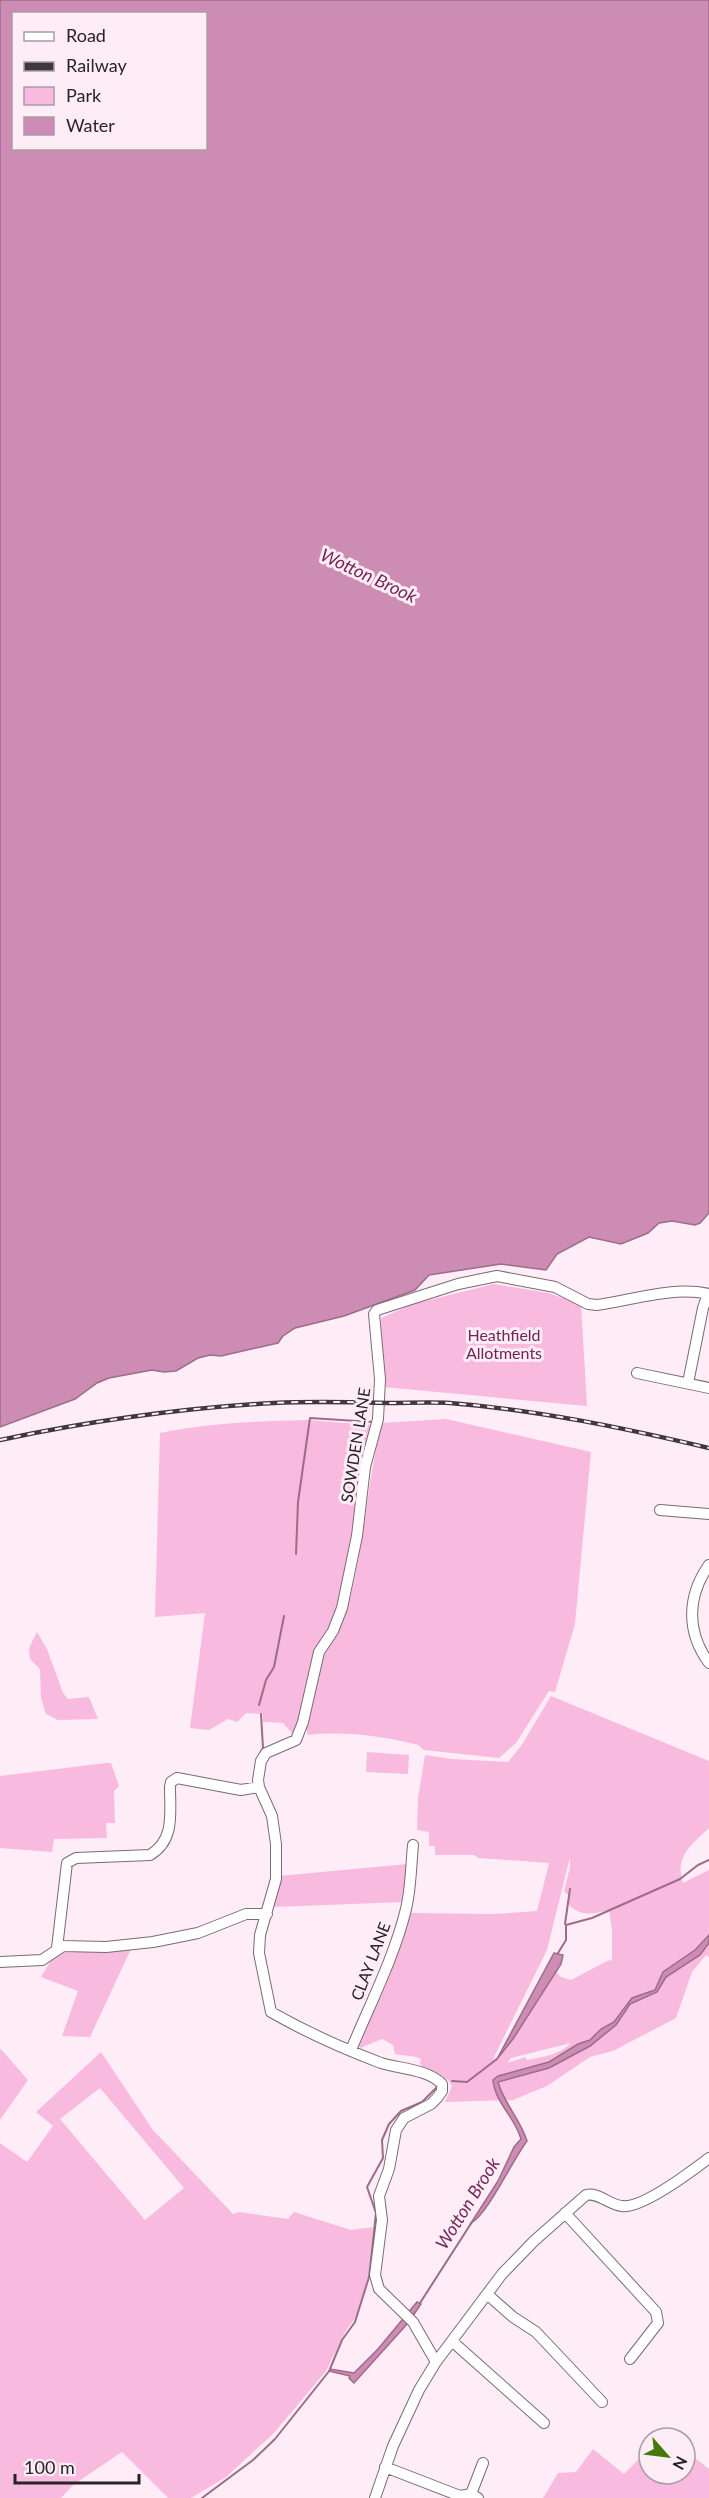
<svg xmlns="http://www.w3.org/2000/svg" width="709" height="2498" font-family="Lato,sans-serif">
  <style>
    .green { fill: #f9badf; fill-rule: evenodd }
    .water { fill: #cd8cb3; stroke: #9c6c89; stroke-width: 1.5; fill-rule: evenodd }
    .lines { fill: none; stroke-linecap: round; stroke-linejoin: round }
    .stream { stroke: #9c6c89; stroke-width: 2 }
    .street-casing { stroke: #796b73; stroke-width: 12 }
    .street { stroke: #fff; stroke-width: 10 }
    .rail-casing { stroke: #3f383c; stroke-width: 4.5 }
    .rail { stroke: #feedf6; stroke-width: 2; stroke-dasharray: 7; stroke-linecap: butt }
    .labels { text-anchor: middle; dominant-baseline: central; stroke-width: 6; stroke-linejoin: round; paint-order: stroke }
    .park-label { font-size: 16px; fill: #712457; stroke: #feedf6 }
    .street-label { font-size: 16px; fill: #292327; stroke: #feedf6 }
    .water-label { font-size: 18px; font-style: italic; fill: #74275a; stroke: #feedf6 }
  </style>
  <rect width="100%" height="100%" fill="#feedf6"/>
  <path class="green" d="M494,1284L548,1293L581,1304L587,1406L383,1387L381,1318L413,1304Z
    M446,1419L591,1452L575,1624L555,1692L549,1691L516,1743L499,1758L424,1750L418,1745C382,1736 346,1731 308,1735L306,1728C310,1709 316,1667 324,1652C334,1632 344,1622 350,1599C365,1541 367,1481 382,1423Z
    M307,1420L372,1425L356,1475L358,1491L343,1593L336,1615L315,1648L302,1717L293,1734L283,1723L263,1722V1714L246,1713L237,1722L228,1719L209,1730L190,1728L205,1613L155,1617L160,1433C209,1423 258,1421 307,1420Z
    M37,1632L47,1649L63,1693L68,1699L89,1697L98,1719L58,1720L46,1714L41,1698L40,1669L30,1659L29,1648Z
    M551,1696L709,1761V1828C692,1844 674,1857 683,1883L709,1870V1957L706,1955L692,1972L676,2018L613,2051L590,2057L547,2086L513,2100L445,2102L452,2086L448,2080L422,2067L420,2063L421,2059C413,2055 405,2056 395,2054L393,2045L382,2039L360,2048L358,2041L403,1941L409,1913L494,1914L537,1911L549,1863L478,1858L474,1855H435V1846H429V1832L417,1830L418,1798L425,1755L452,1759L508,1762L521,1746ZM570,1857V1867L564,1891L569,1896V1905C582,1917 593,1914 609,1910L612,1930V1960L607,1961L571,1980L561,1977L556,1972L506,2049L494,2060V2057L547,1950ZM571,2043C560,2055 542,2057 526,2060V2057L507,2063L511,2058Z
    M367,1752L409,1755L408,1774L366,1772Z
    M106,1763H111L119,1786L114,1791L115,1823H106L107,1838L54,1839L52,1852L0,1848V1776Z
    M407,1864L403,1902L274,1907L279,1876Z
    M131,1949L90,2037L62,2036L78,1991L41,1977L53,1957L61,1953Z
    M0,2048L28,2080L0,2120Z
    M101,2052L153,2130L233,2214L239,2212L288,2219L294,2212L351,2230L373,2227L368,2277L362,2301L358,2314L345,2332L326,2371L274,2433L226,2477L191,2498H168L122,2452L73,2485L61,2498H0V2143L27,2162L53,2126L36,2112ZM100,2088L184,2188L145,2220L60,2119Z
    M593,2449L624,2474L649,2449V2474H685V2450L709,2469V2498H543L558,2473L576,2472Z"/>
  <path class="water" d="M0,0H709V1213L700,1223L695,1225L672,1221L659,1223L648,1233L621,1244L589,1237L557,1254L546,1270L501,1264L429,1275L415,1290L344,1316L295,1328L283,1336L278,1343L221,1356L210,1355L198,1358L176,1371L164,1372L152,1370L109,1378L97,1383L75,1399L0,1427ZM14,14H206V148H14Z
    M709,1935V1943L700,1955L666,1977L657,1992L630,2004L616,2025L590,2046L549,2068L498,2082C503,2102 521,2120 527,2141C513,2159 488,2214 471,2223L498,2181L514,2147L521,2139C515,2117 495,2103 493,2080L498,2076L549,2062L578,2044L590,2040L601,2029L614,2022L632,1998L655,1990L663,1972L695,1950Z
    M554,1953L563,1955L561,1964L513,2039L497,2059Z
    M417,2302L421,2304L408,2323L354,2383L349,2378L350,2376L329,2371L330,2369L354,2373L378,2349Z"/>
  <g class="lines">
    <path class="stream" d="M296,1554L298,1502L310,1418L373,1422
      M259,1705L266,1680L274,1667L284,1616
      M260,1753L263,1748L261,1714
      M565,1924L570,1889
      M558,1953L566,1940V1925L592,1918L680,1879L698,1865L709,1860
      M452,2081L467,2082L497,2059
      M420,2303L472,2222
      M330,2369L342,2340L355,2322L369,2277L376,2213L367,2187L383,2158L382,2140L389,2124L401,2111L422,2102L436,2088
      M202,2498L253,2460L275,2439L330,2370"/>
    <g class="street-casing">
      <path id="street" d="M637,1373L709,1388
        M688,1383L703,1308L708,1294
        M660,1510L709,1514
        M709,1565C687,1596 686,1632 709,1663
        M57,1948L67,1863L76,1858L150,1855C175,1840 170,1814 170,1787L171,1782L177,1778L241,1790L259,1787
        M0,1962L42,1960L63,1946L106,1947L153,1942L198,1933L246,1914H267
        M351,2050C370,2004 394,1958 406,1909C411,1888 411,1866 413,1845
        M565,2213L656,2312L658,2323L630,2359
        M488,2295L513,2317L536,2332L602,2402
        M453,2342L544,2423
        M436,2362L413,2322L379,2289L375,2275L382,2220L379,2196L389,2169L396,2130L404,2118L431,2104L437,2098L442,2091V2084C427,2069 401,2069 381,2063C344,2049 306,2032 271,2012L259,1953L260,1935L276,1879V1844L272,1816L259,1787L258,1780L261,1761L266,1753L296,1740L303,1722L319,1652L333,1631L342,1608L357,1536L365,1467L378,1419L380,1379L374,1314L377,1310L458,1284L497,1276L555,1287L588,1304L597,1305C633,1300 673,1286 709,1294
        M385,2467L460,2496L471,2494
        M375,2498L393,2446L419,2390L436,2362L502,2274L534,2241L586,2195C599,2192 609,2205 622,2206C642,2209 692,2171 709,2158
        M478,2498L471,2494L483,2463"/>
    </g>
    <use href="#street" class="street"/>
    <g class="rail-casing">
      <path id="rail" d="M0,1440C90,1421 181,1408 274,1403C311,1401 349,1402 387,1403C408,1403 429,1402 450,1403C538,1410 624,1428 709,1448"/>
    </g>
    <use href="#rail" class="rail"/>
  </g>
  <g class="labels">
    <g class="park-label">
      <text x="504" y="1334">Heathfield<tspan x="504" dy="18">Allotments</tspan></text>
    </g>
    <g class="street-label">
      <text transform="translate(355 1445) rotate(-81)">SOWDEN LANE</text>
      <text transform="translate(370 1961) rotate(-69)">CLAY LANE</text>
    </g>
    <g class="water-label">
      <text transform="translate(369 575) rotate(25)">Wotton Brook</text>
      <text transform="translate(467 2203) rotate(-58)">Wotton Brook</text>
    </g>
  </g>
  <rect x="12" y="12" width="195" height="138" fill="#feedf6" stroke="#a99ca3" stroke-width="1.5"/>
  <rect x="24" y="32" width="30" height="9" fill="#ffffff" stroke="#a99ca3" stroke-width="1.5"/>
  <text x="66" y="42" font-size="18" fill="#292327">Road</text>
  <rect x="24" y="62" width="30" height="9" fill="#3f383c" stroke="#a99ca3" stroke-width="1.5"/>
  <text x="66" y="72" font-size="18" fill="#292327">Railway</text>
  <rect x="24" y="87" width="30" height="18" fill="#f9badf" stroke="#a99ca3" stroke-width="1.5"/>
  <text x="66" y="102" font-size="18" fill="#292327">Park</text>
  <rect x="24" y="117" width="30" height="18" fill="#cd8cb3" stroke="#a99ca3" stroke-width="1.5"/>
  <text x="66" y="132" font-size="18" fill="#292327">Water</text>
  <g transform="translate(667 2456) rotate(118)"><circle r="28" fill="#feedf6" stroke="#a99ca3" stroke-width="1.5"/>
  <path d="M0-4.5L10 22L0 15L-10 22Z" fill="#457907"/>
  <text y="-9" font-size="16" font-weight="bold" text-anchor="middle" fill="#292327">N</text>
  </g>
  <path d="M15 2474v9h124v-9" fill="none" stroke="#292327" stroke-width="3"/>
  <text x="24" y="2474" font-size="18" fill="#292327" stroke="#feedf6" stroke-width="4.5" paint-order="stroke">100 m</text>
</svg>
